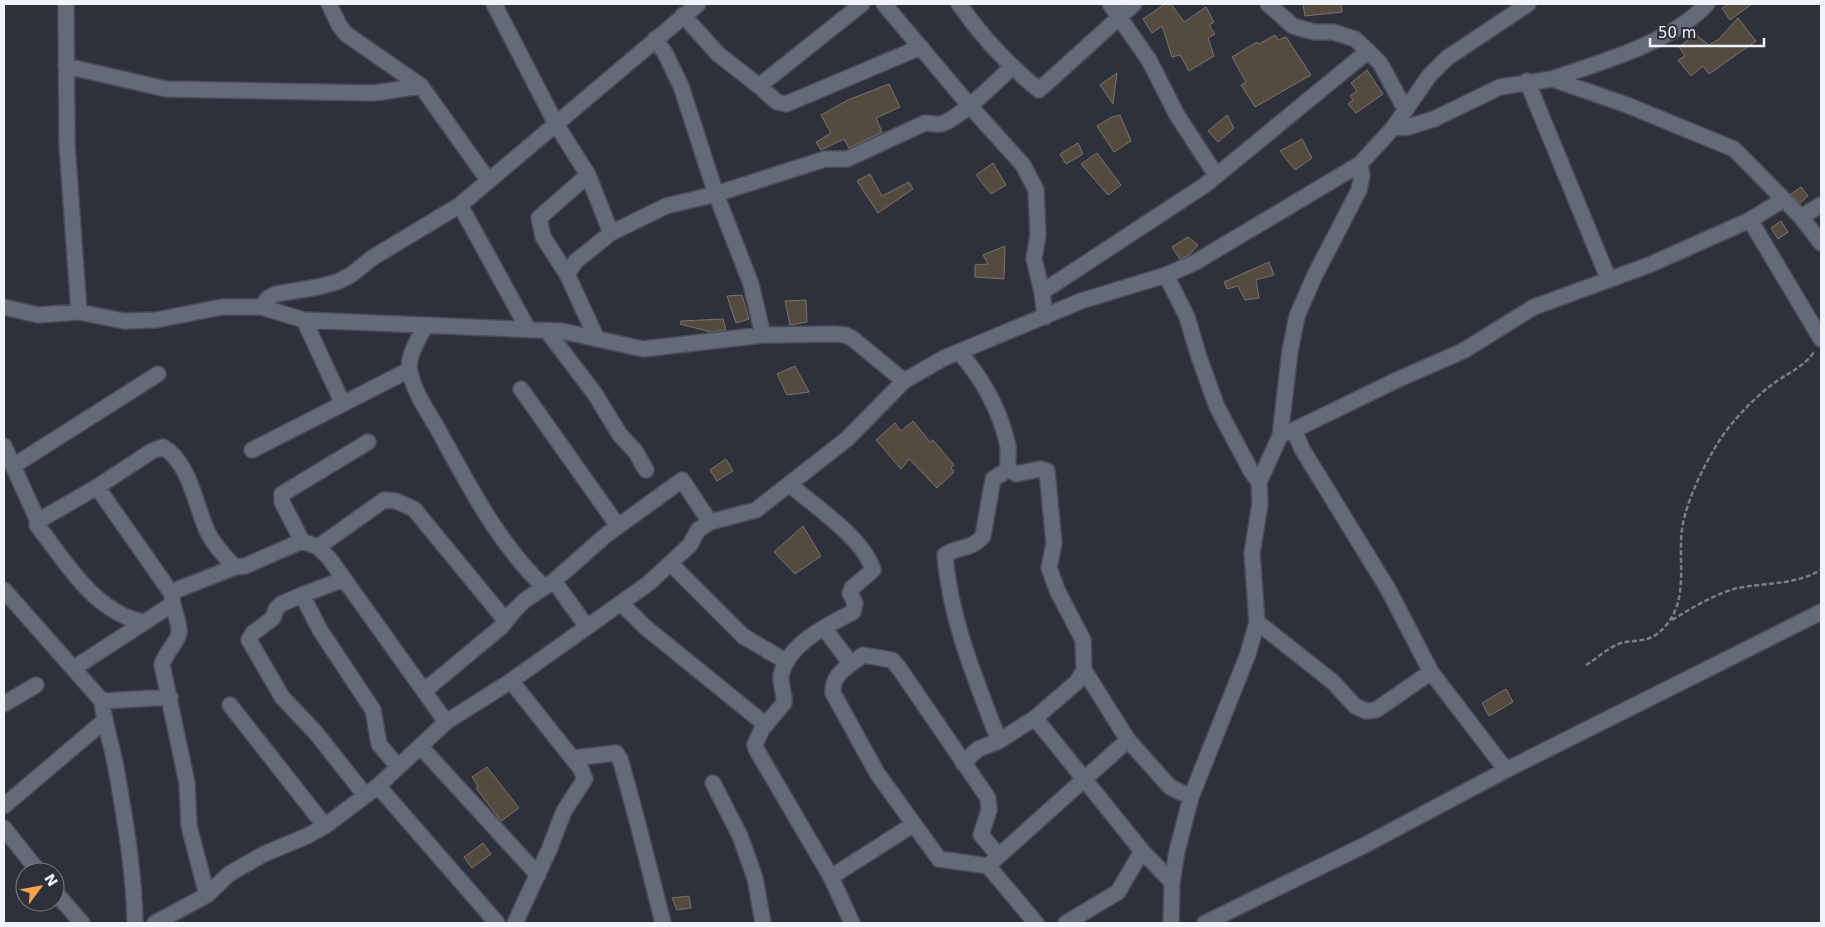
<svg xmlns="http://www.w3.org/2000/svg" width="1825" height="927" font-family="'DejaVu Sans',sans-serif">
  <style>
    .building { fill: #554a40; stroke: #7f7368 }
    .lines { fill: none; stroke-linecap: round; stroke-linejoin: round }
    .minor-casing { stroke: #494d57; stroke-width: 18 }
    .path { stroke: #7a7e88; stroke-width: 2.5; stroke-dasharray: 5 2.5; stroke-linecap: butt }
    .minor { stroke: #646a77; stroke-width: 15 }
  </style>
  <rect width="100%" height="100%" fill="#2c313c"/>
  <path class="building" d="M1165,4H1171L1184,22L1206,7L1214,22L1209,25L1215,34L1208,38L1214,56L1189,71L1180,55L1172,57L1162,26L1152,33L1143,19Z
    M1303,4H1341L1342,12L1305,16Z
    M1729,4H1752L1730,20L1722,8Z
    M1738,18L1756,41L1709,74L1703,66L1691,76L1678,60L1685,56L1679,47L1695,34L1709,45L1719,39Z
    M1275,35L1278,40L1286,37L1311,75L1255,107L1241,85L1246,82L1232,57L1257,42L1259,44Z
    M1367,70L1383,94L1356,113L1348,104L1353,100L1350,96L1357,91L1351,83Z
    M1117,73L1113,104L1100,85Z
    M889,84L900,107L876,118L882,132L849,148L844,139L821,150L816,142L831,133L821,115L848,100Z
    M1120,115L1131,141L1114,152L1097,126L1112,117Z
    M1227,115L1234,128L1218,142L1208,131Z
    M1302,139L1312,158L1295,170L1280,151Z
    M1078,143L1083,154L1066,164L1060,154Z
    M1097,153L1121,185L1108,195L1081,164Z
    M993,163L1006,185L991,194L976,175Z
    M870,174L882,196L909,182L913,189L878,213L857,181Z
    M1801,187L1808,196L1800,203L1791,194Z
    M1781,221L1788,232L1778,239L1771,228Z
    M1188,237L1198,245L1189,255L1180,259L1172,247Z
    M1005,246L1004,279L975,277V265L988,264L983,255Z
    M1269,262L1274,275L1256,280L1259,298L1245,300L1238,286L1227,289L1224,282Z
    M742,295L749,319L736,323L727,296Z
    M806,300L807,322L790,325L785,301Z
    M723,319L726,330L711,332L680,324L681,321Z
    M795,366L809,392L787,395L777,374Z
    M913,421L930,442L933,440L954,465L951,468L954,472L937,488L909,459L901,469L876,440L895,423L901,431Z
    M726,459L733,471L717,481L710,470Z
    M803,526L821,556L795,574L774,552Z
    M1506,689L1513,702L1489,716L1482,703Z
    M487,767L519,808L501,821L476,788L478,786L472,777Z
    M483,843L491,854L472,868L464,857Z
    M689,896L691,908L677,910L672,898Z"/>
  <g class="lines">
    <g class="minor-casing">
      <path id="minor" d="M66,4L67,145L79,312
        M329,4L339,25L346,34L421,86L488,180
        M494,4L556,124L588,175L611,233
        M884,4L969,105L1023,165L1036,190L1038,235L1034,259L1042,292
        M959,4C982,37 1008,65 1039,90L1134,4
        M1110,4L1149,60L1177,115L1216,175
        M1268,4L1293,26L1314,32H1333L1355,39L1368,51
        M683,15L718,54L759,86L862,4
        M655,39L665,53L681,86L716,194L751,284L763,335
        M66,66L166,89L374,93L421,86
        M1552,79C1601,62 1671,43 1707,4
        M1527,81L1609,280
        M759,86L777,102L786,104L921,47
        M1393,128L1408,127L1434,119L1500,87L1552,79L1627,105L1734,149L1801,217L1821,243
        M1783,200L1750,220L1821,339
        M460,205L528,329
        M1801,217L1821,205
        M567,274L543,237L539,218L588,175
        M1166,275L1187,317L1199,357L1217,407L1251,471L1259,482
        M4,307L38,315L79,312L124,321L156,320L222,307H261L304,320L562,331L643,349L763,335L835,334L846,335L853,339L904,381
        M261,307L268,298L276,294L318,287L337,282L351,275L372,258L460,205L698,4
        M1045,317L1042,292L1205,185L1368,51L1380,63L1405,109
        M304,320L343,404
        M425,326C419,339 406,357 410,372C415,395 429,413 440,433C470,488 499,544 544,587
        M547,331L595,394L620,435L635,451L646,470
        M597,339L567,274L576,261L611,233L666,206L716,194L825,159H847L925,123C931,123 936,125 941,124C959,119 996,82 1011,68
        M959,352C982,378 1000,410 1008,446C1009,454 1006,461 1009,469L1016,474L1040,469L1047,471L1054,543L1049,568L1058,592L1083,640L1084,670L1128,740L1170,787L1191,797
        M521,389L618,526
        M1294,430L1399,379L1463,351L1534,307L1649,265L1750,220
        M1286,433L1294,430L1302,449L1388,589L1431,672L1506,770
        M4,446L38,521
        M252,450L409,370
        M13,466L158,374
        M789,484C814,506 863,537 873,570L852,588L850,593L855,603L853,612C828,625 787,644 781,676C780,685 785,693 784,703L762,729L755,744L756,749L831,877L914,824
        M97,487L172,594
        M302,541L282,502V494L368,442
        M318,547L384,500L396,501L414,509L506,621
        M671,564L743,636L787,662
        M344,579L302,595L320,630L373,710L379,744L398,767
        M554,581L587,627
        M4,590L102,701C104,724 112,745 116,768C125,819 134,871 135,923
        M302,595L281,604L276,609L273,618L253,633L249,640L282,697L316,733L365,795
        M621,603L645,627L766,725
        M143,622C94,612 66,562 37,525L38,521L97,487L152,451L163,447C191,464 195,506 208,533C215,546 225,557 235,567L245,566L302,541L318,547L329,558L424,691
        M1257,622L1333,682L1355,706L1366,711L1376,710L1431,672
        M824,628L851,664
        M74,668L171,605
        M511,681L581,769L585,779L564,811L549,850L515,923
        M102,701L170,697
        M4,704L36,685
        M230,705L325,826
        M1035,718L1142,851L1172,882
        M446,722L424,691L501,627L514,611L525,600L554,581L606,535L682,480L710,522
        M999,741C976,680 950,620 945,555C958,546 972,550 983,536L993,479L1009,469
        M420,746L538,875
        M573,758L616,753L620,759C636,813 649,868 663,923
        M963,763L978,749L999,741L1035,718L1077,682L1084,670
        M713,783L740,836L755,878L763,923
        M378,786L497,923
        M4,806L104,721
        M4,828L39,872
        M999,856L981,835L989,810L988,798L899,668L892,660L863,655C849,666 832,673 833,693L877,773L939,859L988,866L1036,923
        M993,861L1128,740
        M831,877L852,923
        M55,892L82,923
        M207,895L189,826L187,783L162,665C165,652 178,642 179,633C180,619 171,608 172,594L179,589L235,567
        M155,923L207,895L229,874L264,854L307,836L325,826L378,786L446,722L511,681L649,583L690,545L698,530L710,522L756,510L847,439L904,381L944,358L1081,301L1166,275L1194,263L1360,164L1393,128L1429,76L1447,58L1528,4
        M1066,923L1118,892L1142,851
        M1171,923L1172,882L1177,851L1191,797L1248,654L1257,622L1252,553L1260,504L1259,482L1280,436L1290,351L1297,316L1314,277L1359,190L1362,175L1360,164
        M1205,923L1365,845L1506,770L1821,612"/>
    </g>
    <path class="path" d="M1672,620C1692,608 1711,596 1734,589C1763,582 1793,586 1821,570
      M1586,665C1596,659 1609,647 1621,643C1634,640 1646,642 1657,634C1695,604 1674,558 1684,519C1690,494 1703,468 1716,446C1729,424 1750,402 1770,386C1785,374 1802,369 1814,352"/>
    <use href="#minor" class="minor"/>
  </g>
  <rect width="1825" height="927" fill="none" stroke="#f0f3fb" stroke-width="10"/>
  <g transform="translate(40 887) rotate(58)"><circle r="24" fill="#2c313c" stroke="#7a7f88"/>
  <path d="M0-4L9 19L0 12L-9 19Z" fill="#f7a148"/>
  <text y="-8" font-size="14" font-weight="bold" text-anchor="middle" fill="#f0f3fb">N</text>
  </g>
  <path d="M1650 38v8h114v-8" fill="none" stroke="#f0f3fb" stroke-width="2.5"/>
  <text x="1658" y="38" font-size="15" fill="#f0f3fb" stroke="#2c313c" stroke-width="4" paint-order="stroke">50 m</text>
</svg>
